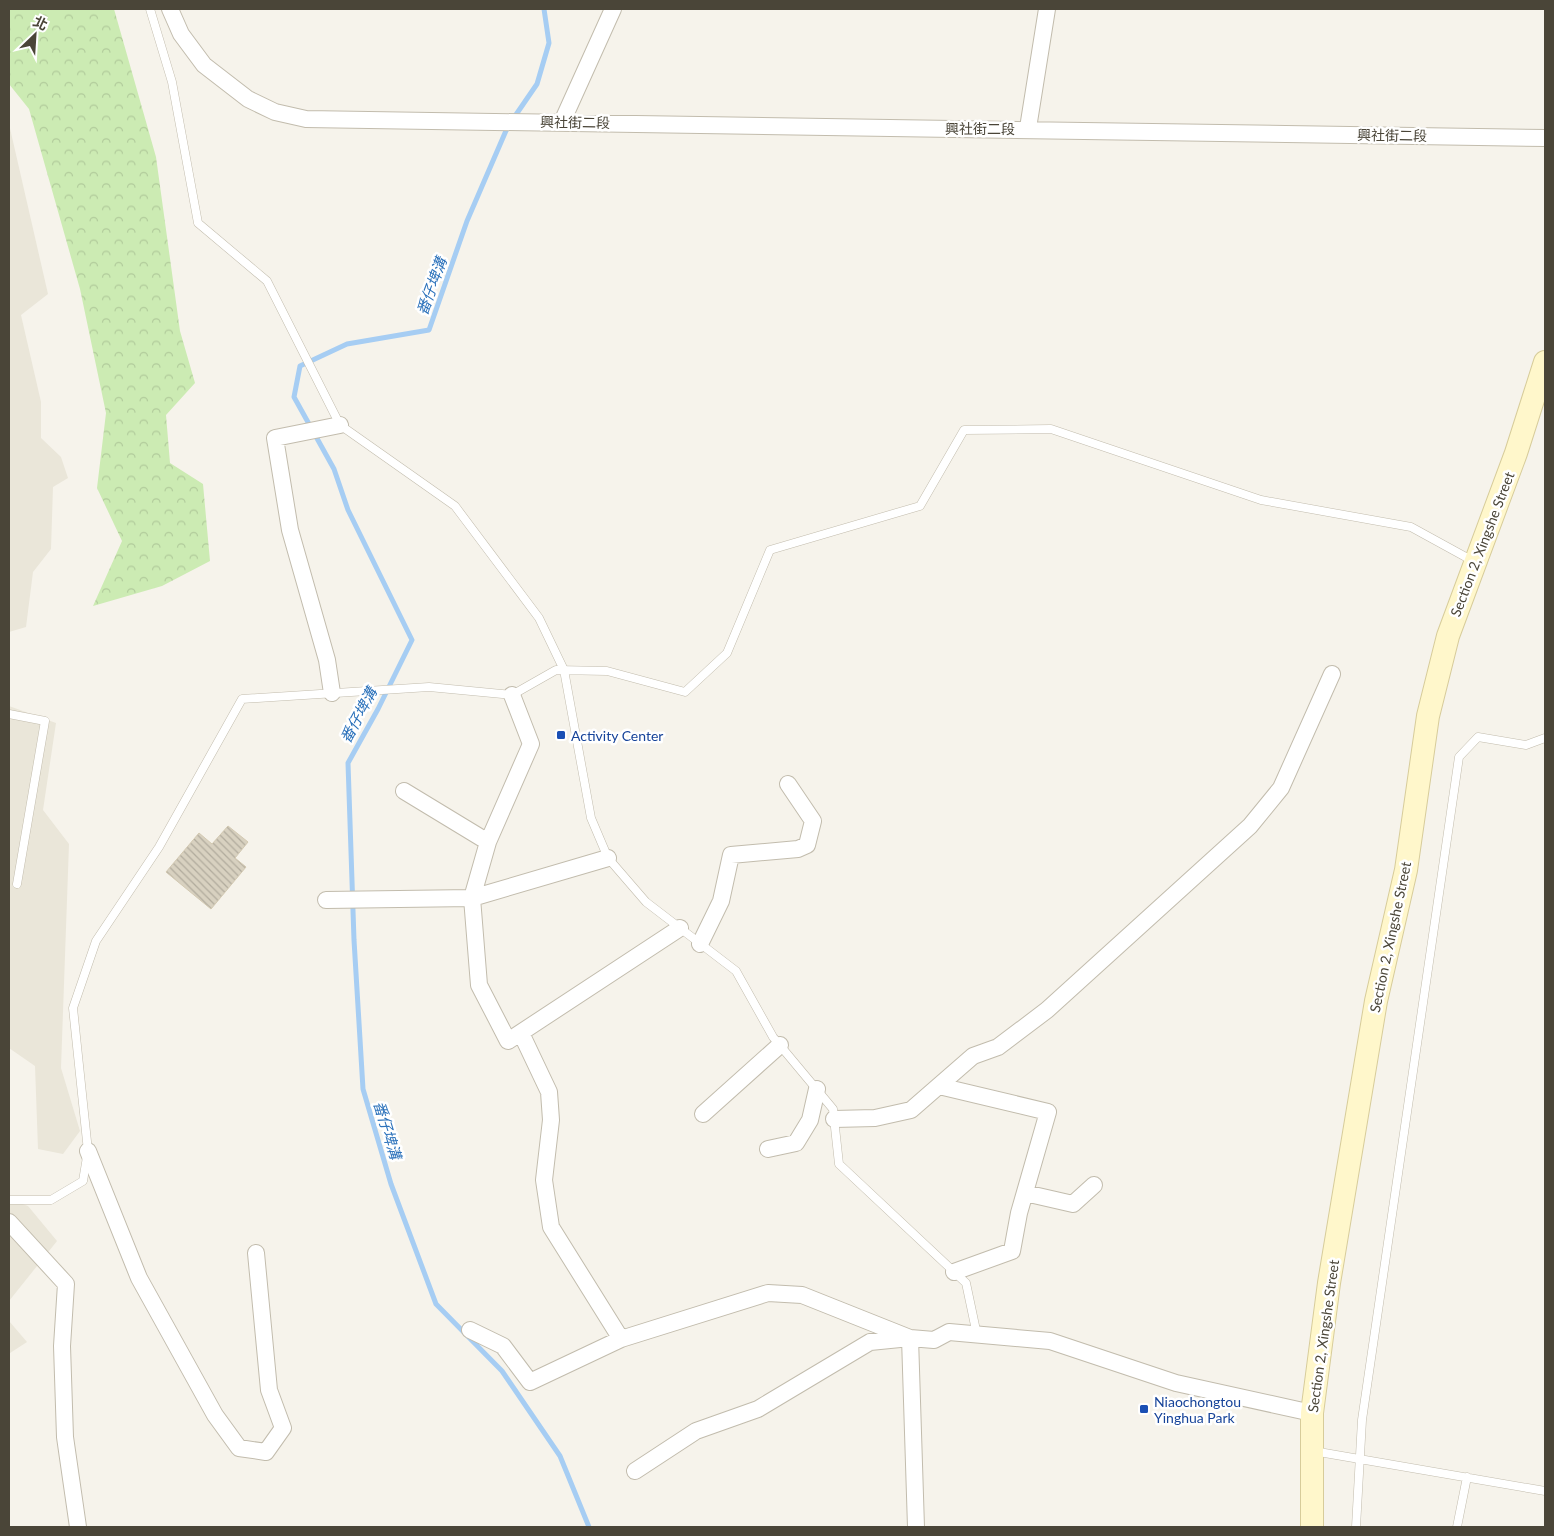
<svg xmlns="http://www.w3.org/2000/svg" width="1554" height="1536" font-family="Lato,'Noto Sans TC',sans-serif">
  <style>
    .residential { fill: #eae6d9 }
    .forest { fill: url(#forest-crowns) }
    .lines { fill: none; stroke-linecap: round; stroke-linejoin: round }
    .stream { stroke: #a6cdf3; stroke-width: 5 }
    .building { fill: url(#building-back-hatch); stroke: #d3c9b2 }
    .lane-casing { stroke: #c2bcad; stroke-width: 9 }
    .street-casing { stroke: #c2bcad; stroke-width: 18 }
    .secondary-casing { stroke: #d7cc9a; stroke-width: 24 }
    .lane { stroke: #fff; stroke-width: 8 }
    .street { stroke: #fff; stroke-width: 16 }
    .secondary { stroke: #fff7cb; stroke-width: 22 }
    .transit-dot { fill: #1a4fb4; stroke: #fff; stroke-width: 2 }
    .labels { text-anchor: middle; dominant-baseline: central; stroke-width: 5; stroke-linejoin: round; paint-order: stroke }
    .street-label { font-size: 14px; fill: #4a4538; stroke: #fff }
    .transit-label { font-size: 14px; fill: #164399; stroke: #fff; text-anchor: start }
    .water-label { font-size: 15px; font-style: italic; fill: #2c72bb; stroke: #fff }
  </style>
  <defs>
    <pattern id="forest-crowns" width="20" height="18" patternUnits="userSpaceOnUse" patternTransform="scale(1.25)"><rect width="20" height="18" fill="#ccebb3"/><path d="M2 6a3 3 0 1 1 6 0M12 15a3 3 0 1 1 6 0" fill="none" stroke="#b1cb9b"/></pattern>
    <pattern id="building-back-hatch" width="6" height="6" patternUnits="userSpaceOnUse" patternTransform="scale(1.25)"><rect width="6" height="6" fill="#d8d1c0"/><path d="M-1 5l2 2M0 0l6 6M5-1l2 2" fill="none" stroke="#b1ab9d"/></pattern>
  </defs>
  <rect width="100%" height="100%" fill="#f6f3eb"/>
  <path class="residential" d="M9,124L48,294L21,315L41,402V438L61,457L68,478L53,487L51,549L33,572L26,627L9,632Z
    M9,706L56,723L43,810L69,844L61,1068L80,1131L63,1154L38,1149L35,1066L9,1048Z
    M9,1199L28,1206L57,1241L9,1301Z
    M9,1321L27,1342L10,1353L9,1352Z"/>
  <path class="forest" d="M9,9H114L156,157L180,331L195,383L166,415L170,463L203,484L210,561L162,586L93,606L122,541L97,488L106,413L80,289L29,109L9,84Z"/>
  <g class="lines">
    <path class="stream" d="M513,119L537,84L549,43L544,9
      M508,126L467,221L429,330L347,344L300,366L294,397L334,469L348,510L412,640L378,709L348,763L354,940L363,1089L391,1184L436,1304L502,1371L560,1456L589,1527"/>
  </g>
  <path class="building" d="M228,826L248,842L235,858L246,867L211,909L166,872L199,833L212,844Z"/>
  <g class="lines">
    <g class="lane-casing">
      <path id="lane" d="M150,9L172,82L198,223L267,281L340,425L455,506L539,618L564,670L591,818L608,858L646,902L736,971L773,1037L833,1109L839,1164L966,1283L977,1335
        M9,714L45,721L17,884
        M9,1200H51L83,1181L88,1151L73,1008L96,941L159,847L242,699L429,687L512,695L556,670L607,671L685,692L727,653L770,550L920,506L964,430L1051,429L1261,500L1411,527L1473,561
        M1313,1451L1545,1491
        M1356,1527L1362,1420L1459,757L1478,737L1526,745L1545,738
        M1457,1527L1467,1477"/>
    </g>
    <g class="street-casing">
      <path id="street" d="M170,9L181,34L204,65L248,99L275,112L306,119L1545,138
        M562,122L613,9
        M1028,128L1047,9
        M332,693L327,660L290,530L275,438L340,425
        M512,695L531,744L488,842L472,898L479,985L508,1041L680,928
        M404,791L488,842
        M326,900L472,898L608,858
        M700,944L721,901L731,855L798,849L807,845L813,821L788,784
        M521,1033L549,1092L551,1120L544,1180L551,1227L621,1339
        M939,1086L1048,1112L1019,1213L1012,1251L954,1272
        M703,1114L780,1045
        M834,1119L875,1118L911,1110L973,1056L998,1047L1047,1010L1250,826L1281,788L1332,674
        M768,1149L796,1143L810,1120L817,1089
        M88,1151L139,1278L215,1415L239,1448L266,1452L283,1428L269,1390L256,1253
        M1025,1193L1073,1204L1094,1185
        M9,1222L66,1284L62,1346L65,1437L78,1527
        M470,1330L503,1346L530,1382L621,1339L768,1293L802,1295L910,1338L870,1342L758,1409L696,1431L635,1471
        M916,1527L910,1338L934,1340L949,1332L1050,1341L1176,1383L1312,1413"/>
    </g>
    <g class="secondary-casing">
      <path id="secondary" d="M1312,1527V1413L1329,1283L1376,1001L1406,870L1428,716L1448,636L1516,453L1545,362"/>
    </g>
    <use href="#lane" class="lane"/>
    <use href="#street" class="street"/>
    <use href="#secondary" class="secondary"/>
  </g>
  <g class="transit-dot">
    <rect x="556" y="730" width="10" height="10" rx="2.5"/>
    <rect x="1139" y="1404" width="10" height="10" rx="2.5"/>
  </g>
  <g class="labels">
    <g class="street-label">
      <text transform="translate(575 122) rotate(1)">興社街二段</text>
      <text x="980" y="128">興社街二段</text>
      <text transform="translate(1392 135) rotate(1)">興社街二段</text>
      <text transform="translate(1482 544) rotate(-69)">Section 2, Xingshe Street</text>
      <text transform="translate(1390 937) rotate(-78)">Section 2, Xingshe Street</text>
      <text transform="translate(1323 1336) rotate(-82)">Section 2, Xingshe Street</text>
    </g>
    <g class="transit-label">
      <text x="571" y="735">Activity Center</text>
      <text x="1154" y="1401">Niaochongtou<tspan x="1154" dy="16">Yinghua Park</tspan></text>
    </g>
    <g class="water-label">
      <text transform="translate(431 286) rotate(-70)">番仔埤溝</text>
      <text transform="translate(358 715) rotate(-62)">番仔埤溝</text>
      <text transform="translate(388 1130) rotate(73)">番仔埤溝</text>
    </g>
  </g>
  <rect width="1554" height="1536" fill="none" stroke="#4a4538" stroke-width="20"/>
  <g transform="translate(35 35) rotate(25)" stroke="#ffffff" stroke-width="4" paint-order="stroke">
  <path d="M0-4L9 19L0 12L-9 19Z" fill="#4a4538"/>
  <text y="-8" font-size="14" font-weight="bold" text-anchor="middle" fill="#4a4538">北</text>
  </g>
</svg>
